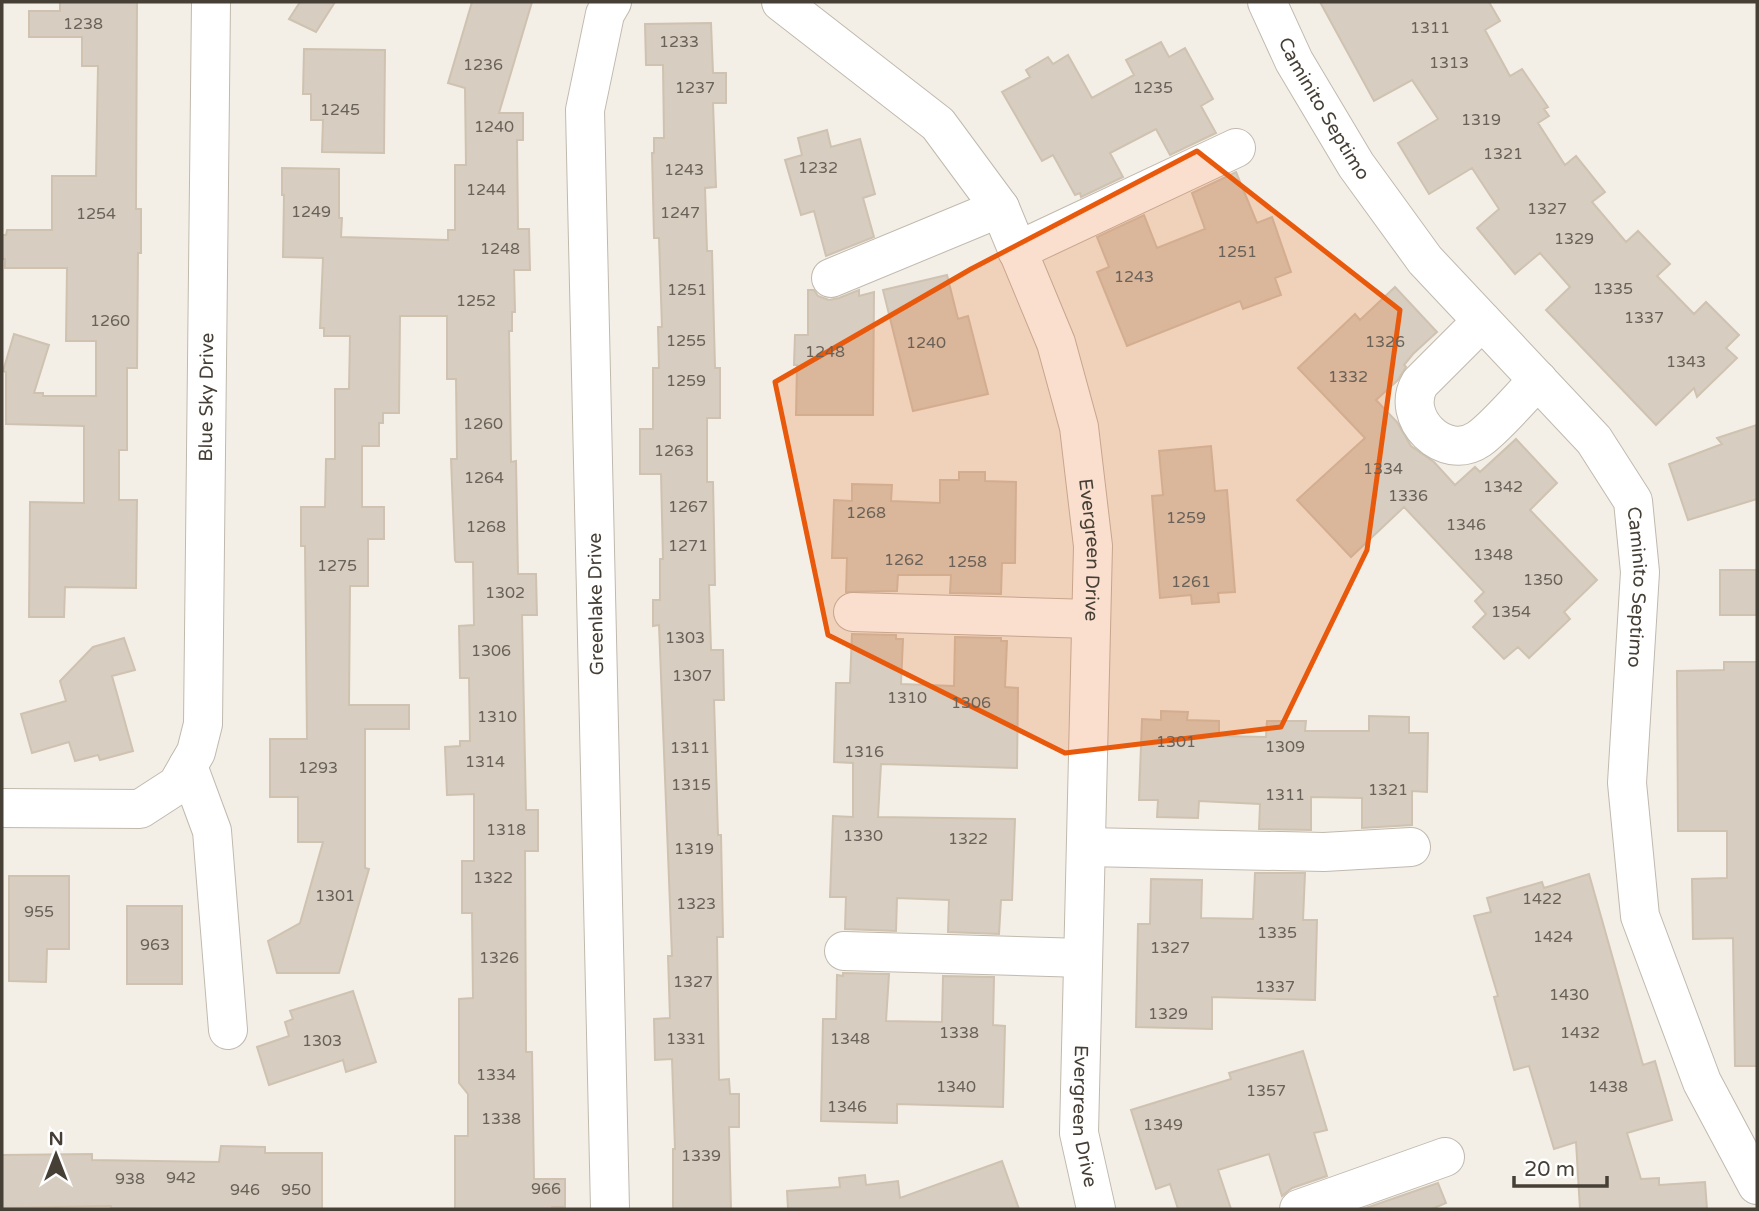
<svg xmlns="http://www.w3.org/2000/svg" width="1759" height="1211" font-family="'Varela Round',sans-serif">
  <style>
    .building { fill: #d7cdc0; stroke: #cfc2b0; stroke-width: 2 }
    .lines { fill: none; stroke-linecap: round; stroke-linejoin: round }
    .minor-casing { stroke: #c1b9ad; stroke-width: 40 }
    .minor { stroke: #fff; stroke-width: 38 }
    .marked { fill: #e8590c; fill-opacity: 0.2; stroke: #e8590c; stroke-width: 5; stroke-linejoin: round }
    .labels { text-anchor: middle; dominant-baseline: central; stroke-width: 7; stroke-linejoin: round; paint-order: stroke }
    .number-label { font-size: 16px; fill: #6a6258 }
    .street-label { font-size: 19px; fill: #463f36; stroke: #fff }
  </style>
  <rect width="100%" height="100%" fill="#f3efe7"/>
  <path class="building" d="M60,2H137L136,209H141V253H138L137,368H127V450H119V500H137L136,588L65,587L64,617H29L30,502L84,503V426L6,424V372L3,371L14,334L49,345L34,393H43V396H96V341H66L67,268H5V259H2V235H6L7,230H52V176H96L98,66H82V37H29V11H60Z
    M300,2H335L316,32L289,19Z
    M472,2H532L499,113H523V140H517L518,229H529L530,270H514L515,312H512V331H509L511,462L516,461L518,574H536L537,615H522L526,810H538V851H525L526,1052H532L534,1179H565V1207H552V1209H455V1136H468V1094L459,1083V999L473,998L472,913H462V861H474V794L447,795L445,747L460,746V741H470L469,678H460L459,626L474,625L473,562H456L455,560L451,459H457L456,379H447V316H400L399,413H383V423H379V446H362V507H384V539H368V586H350L349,705H409V729H365V868L369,869L339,973H277L268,941L300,923L323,842H298V797H270V739H307L305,546H301V507H325L326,459H335V389H349L350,336H324V328H320L323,258L283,257L284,195H282V168L339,169V218H342L341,237L448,240V230H455V165H466L465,88L448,83Z
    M1320,2H1489L1500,21L1485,30L1510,76L1522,69L1548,107L1544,109L1549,116L1538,123L1565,165L1576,156L1605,192L1592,202L1626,242L1638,231L1670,264L1657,276L1694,314L1706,302L1739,335L1726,348L1737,358L1697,397L1694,388L1656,425L1546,310L1570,287L1540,253L1515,274L1477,228L1499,209L1472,168L1429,194L1398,143L1438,119L1412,80L1374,101Z
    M711,23L713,73H726V103H713L716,187L705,188L707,251H712L715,368H720V418H707V482H713L714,531L715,585H709L711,650H723L724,700H714L718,835H721L723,937H717L719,1080L729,1079L730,1094H739V1127H729L731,1209H673V1149H675L672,1059L655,1060L654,1019L670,1018L668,956H672L659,625L653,626V600H660V559H663L661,474H640V429H653V368H659L658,327H662L659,238H654L652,153H654V138H664L663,65H646L645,24Z
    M1161,42L1169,57L1185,48L1213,99L1201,106L1216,133L1170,155L1156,129L1110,153L1123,177L1081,197L1080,193L1075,195L1053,155L1042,161L1002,92L1030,77L1026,70L1048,57L1053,64L1068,55L1092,98L1134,75L1126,60Z
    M304,49L385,50L384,153L322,152L323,120H311V94H303Z
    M827,130L831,147L860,139L875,194L863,198L874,237L826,256L814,211L801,215L785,160L802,155L798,138Z
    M1236,172L1257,223L1272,217L1291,272L1275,278L1281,295L1243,309L1240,301L1127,346L1097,272L1109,267L1097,237L1144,215L1157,248L1205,229L1192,193Z
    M947,275L958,319L968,316L988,394L913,411L883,290Z
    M1395,287L1437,332L1413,354L1404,365L1406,367L1398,380L1376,400L1397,422L1411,446L1434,462L1455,485L1475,467L1480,472L1516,439L1557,483L1530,510L1597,580L1564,612L1570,619L1529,658L1518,647L1504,659L1473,627L1486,614L1475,601L1484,592L1404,507L1351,557L1297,500L1365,438L1298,368L1355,314L1360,320Z
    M808,290H814L818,296L829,300L839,298L859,290V296L874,292L873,415H796L797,365H794L795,335H808Z
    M1757,425V499L1688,520L1669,464L1722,444L1717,438Z
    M1211,446L1215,491L1227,490L1235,592L1218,593L1219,602L1192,604L1191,595L1160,598L1152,496L1163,495L1159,451Z
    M959,472H985V481L1016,482L1015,563H1002L1001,594L950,593L951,575H898L897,591L846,592L847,558H832L834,500L852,501V484L892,485L891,501L940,503V480H959Z
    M1720,570H1757V615H1720Z
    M852,634L896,635V639H903L901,684L954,686L955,637L1001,638V641H1007L1005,687L1018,688L1017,768L881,764L878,817L1015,819L1012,900H1001L999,934L948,932L949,900L897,898L896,931L845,929L846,897H830L833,816L853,817V763L834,762L836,683H850Z
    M124,638L135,670L112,676L133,751L100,760L98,755L75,761L69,742L32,753L21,714L66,701L60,681L93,647Z
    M1724,662H1757V1066H1735L1733,938L1693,939L1692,879L1727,878V831H1678L1677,671L1724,670Z
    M1161,711L1188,712L1187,720L1219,721V736L1266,737L1267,721H1306L1305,731H1369V716L1409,717V733H1428L1427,792L1412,791V825L1362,828V798L1311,797V830L1259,829L1260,804L1199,801L1198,818L1157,817L1158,800H1139L1142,719L1161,720Z
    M1255,873H1305L1303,920H1317L1315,1000L1212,997V1029L1136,1027L1138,924H1150L1151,879L1202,880L1201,918L1253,919Z
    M1589,874L1643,1065L1655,1061L1672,1120L1627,1133L1641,1179L1659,1178V1185L1705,1182L1707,1209H1580L1576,1142L1554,1149L1529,1066L1514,1070L1494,997L1498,996L1474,916L1491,912L1487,898L1542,882L1544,888Z
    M9,876H69V949H47L46,982L9,981Z
    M127,906H182V984H127Z
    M843,973L889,974L886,1021L942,1022L943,976L994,977L993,1025L1005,1026L1003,1107L897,1104V1123L821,1121L823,1019H836L837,975L843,976Z
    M353,991L376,1062L346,1072L343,1060L269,1085L257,1047L289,1036L285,1022L293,1019L290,1011Z
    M1303,1051L1327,1130L1314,1133L1327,1176L1292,1188L1282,1196L1269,1154L1218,1170L1231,1209H1178L1170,1184L1156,1189L1131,1110L1231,1079L1229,1073Z
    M221,1146L265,1147V1153H322V1209H164L111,1208V1206L2,1208V1155L92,1154V1160L219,1162Z
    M1002,1161L1019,1209H788L787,1191L840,1187L839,1178L865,1175L866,1185L898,1181L900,1198Z
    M1438,1183L1446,1203L1432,1209H1363Z"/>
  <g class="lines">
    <g class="minor-casing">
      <g id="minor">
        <path id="s1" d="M781,2L938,124L1000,208L1056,343L1079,427L1093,546L1079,1133L1096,1209"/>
        <path id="s2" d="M1267,2L1294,61L1356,165L1425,260L1594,440L1633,501L1640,572L1627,783L1640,916L1702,1082L1757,1185"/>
        <path d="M1017,251L1236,148"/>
        <path d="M831,278L1000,208"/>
        <path d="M1482,321L1420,383C1399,417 1444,463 1479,439C1496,427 1521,397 1538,380"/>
        <path d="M853,612L1091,619"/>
        <path d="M188,766L212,831L228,1030"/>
        <path id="s3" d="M2,808L140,809L177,785L196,752L203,724L211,2"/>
        <path d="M1086,847L1324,852L1411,847"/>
        <path d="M844,951L1083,958"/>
        <path d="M610,1209L585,110L605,14L612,2"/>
        <path d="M1299,1209L1445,1157"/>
      </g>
    </g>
    <use href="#minor" class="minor"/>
  </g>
  <path class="marked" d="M1197,151L1400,310L1367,550L1281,727L1065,753L828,635L775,382L971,269Z"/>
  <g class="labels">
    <g class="number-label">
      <text x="83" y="24">1238</text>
      <text x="1430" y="28">1311</text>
      <text x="679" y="42">1233</text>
      <text x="1449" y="63">1313</text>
      <text x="483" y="65">1236</text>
      <text x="695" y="88">1237</text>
      <text x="1153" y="88">1235</text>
      <text x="340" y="110">1245</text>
      <text x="1481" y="120">1319</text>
      <text x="494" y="127">1240</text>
      <text x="1503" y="154">1321</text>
      <text x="818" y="168">1232</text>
      <text x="684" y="170">1243</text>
      <text x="486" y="190">1244</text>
      <text x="1547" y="209">1327</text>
      <text x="311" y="212">1249</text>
      <text x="680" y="213">1247</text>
      <text x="96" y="214">1254</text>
      <text x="1574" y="239">1329</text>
      <text x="500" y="249">1248</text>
      <text x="1237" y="252">1251</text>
      <text x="1134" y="277">1243</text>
      <text x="1613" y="289">1335</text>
      <text x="687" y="290">1251</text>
      <text x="476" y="301">1252</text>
      <text x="1644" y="318">1337</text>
      <text x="110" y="321">1260</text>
      <text x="686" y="341">1255</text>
      <text x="1385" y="342">1326</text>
      <text x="926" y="343">1240</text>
      <text x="825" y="352">1248</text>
      <text x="1686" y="362">1343</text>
      <text x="1348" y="377">1332</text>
      <text x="686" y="381">1259</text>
      <text x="483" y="424">1260</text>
      <text x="674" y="451">1263</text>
      <text x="1383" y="469">1334</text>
      <text x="484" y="478">1264</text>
      <text x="1503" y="487">1342</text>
      <text x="1408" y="496">1336</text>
      <text x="688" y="507">1267</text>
      <text x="866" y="513">1268</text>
      <text x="1186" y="518">1259</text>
      <text x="1466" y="525">1346</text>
      <text x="486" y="527">1268</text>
      <text x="688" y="546">1271</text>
      <text x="1493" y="555">1348</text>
      <text x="904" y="560">1262</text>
      <text x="967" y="562">1258</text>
      <text x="337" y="566">1275</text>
      <text x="1543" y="580">1350</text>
      <text x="1191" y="582">1261</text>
      <text x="505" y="593">1302</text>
      <text x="1511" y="612">1354</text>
      <text x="685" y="638">1303</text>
      <text x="491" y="651">1306</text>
      <text x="692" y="676">1307</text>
      <text x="907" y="698">1310</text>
      <text x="971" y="703">1306</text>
      <text x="497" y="717">1310</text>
      <text x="1176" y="742">1301</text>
      <text x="1285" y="747">1309</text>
      <text x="690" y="748">1311</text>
      <text x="864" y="752">1316</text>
      <text x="485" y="762">1314</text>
      <text x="318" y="768">1293</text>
      <text x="691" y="785">1315</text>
      <text x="1388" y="790">1321</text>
      <text x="1285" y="795">1311</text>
      <text x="506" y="830">1318</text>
      <text x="863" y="836">1330</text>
      <text x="968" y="839">1322</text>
      <text x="694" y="849">1319</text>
      <text x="493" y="878">1322</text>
      <text x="335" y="896">1301</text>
      <text x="1542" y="899">1422</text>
      <text x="696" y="904">1323</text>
      <text x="39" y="912">955</text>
      <text x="1277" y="933">1335</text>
      <text x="1553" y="937">1424</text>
      <text x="155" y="945">963</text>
      <text x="1170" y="948">1327</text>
      <text x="499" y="958">1326</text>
      <text x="693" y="982">1327</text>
      <text x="1275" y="987">1337</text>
      <text x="1569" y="995">1430</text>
      <text x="1168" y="1014">1329</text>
      <text x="959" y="1033">1338</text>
      <text x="1580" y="1033">1432</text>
      <text x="686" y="1039">1331</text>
      <text x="850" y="1039">1348</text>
      <text x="322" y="1041">1303</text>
      <text x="496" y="1075">1334</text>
      <text x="956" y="1087">1340</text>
      <text x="1608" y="1087">1438</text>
      <text x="1266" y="1091">1357</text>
      <text x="847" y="1107">1346</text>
      <text x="501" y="1119">1338</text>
      <text x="1163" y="1125">1349</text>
      <text x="701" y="1156">1339</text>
      <text x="181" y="1178">942</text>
      <text x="130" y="1179">938</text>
      <text x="546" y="1189">966</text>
      <text x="245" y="1190">946</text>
      <text x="296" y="1190">950</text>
    </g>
    <g class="street-label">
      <text stroke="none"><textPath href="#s2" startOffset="121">Caminito Septimo</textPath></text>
      <text stroke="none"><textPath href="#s3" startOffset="576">Blue Sky Drive</textPath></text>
      <text stroke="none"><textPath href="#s1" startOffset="660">Evergreen Drive</textPath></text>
      <text stroke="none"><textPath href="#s2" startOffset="709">Caminito Septimo</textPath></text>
      <text transform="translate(596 604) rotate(-91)">Greenlake Drive</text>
      <text stroke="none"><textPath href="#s1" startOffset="1227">Evergreen Drive</textPath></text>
    </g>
  </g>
  <rect width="1759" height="1211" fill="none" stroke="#463f36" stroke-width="7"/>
  <g transform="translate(56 1155)" stroke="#ffffff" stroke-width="5" paint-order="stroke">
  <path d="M0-5L12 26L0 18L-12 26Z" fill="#463f36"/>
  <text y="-10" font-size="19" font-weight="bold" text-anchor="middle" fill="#463f36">N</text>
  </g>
  <path d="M1514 1176v10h93v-10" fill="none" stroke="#463f36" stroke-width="3.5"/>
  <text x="1524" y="1176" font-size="21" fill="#463f36" stroke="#ffffff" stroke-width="5" paint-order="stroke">20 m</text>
</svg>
